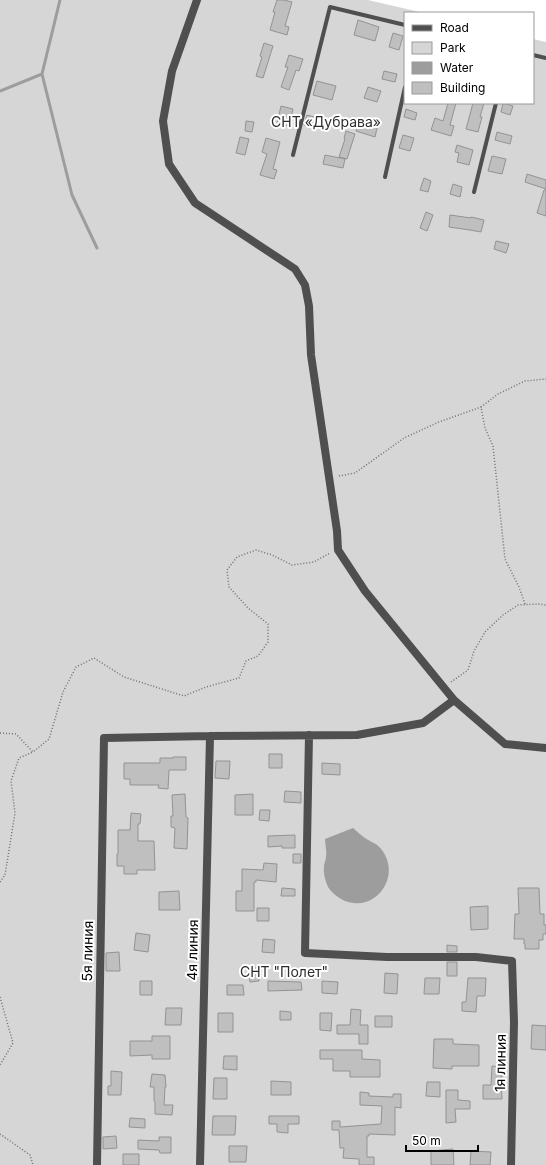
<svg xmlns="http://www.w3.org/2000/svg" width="546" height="1165" font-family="Inter,sans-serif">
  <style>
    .green { fill: #d6d6d6 }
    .water { fill: #9d9d9d }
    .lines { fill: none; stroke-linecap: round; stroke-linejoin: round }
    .stream { stroke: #9d9d9d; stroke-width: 3 }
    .building { fill: #bfbfbf; stroke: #939393 }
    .path { stroke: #717171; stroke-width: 1.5; stroke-dasharray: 1 2; stroke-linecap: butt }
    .service { stroke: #4f4f4f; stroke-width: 4 }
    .minor { stroke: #4f4f4f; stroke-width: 8 }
    .labels { text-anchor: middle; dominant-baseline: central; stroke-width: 4; stroke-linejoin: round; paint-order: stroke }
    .park-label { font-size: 14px; fill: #2d2d2d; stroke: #fff }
    .street-label { font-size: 14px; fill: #000; stroke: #fff }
  </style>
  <rect width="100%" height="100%" fill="#fff"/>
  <path class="green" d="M0,0H368L424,13H405V103H533V39L546,42V1165H0Z"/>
  <path class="water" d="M353,828C357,831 360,835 365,838C371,842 378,844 382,850C403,879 372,916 341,899C336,896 331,892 328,887C325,880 323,873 324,866C324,863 326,860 326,857C327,851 325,844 325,839Z"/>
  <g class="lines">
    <path class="stream" d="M60,0L42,74L72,195L97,248
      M0,91L42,74"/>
  </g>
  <path class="building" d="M277,0H284L292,2L285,26L289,27L287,35L270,30L275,12H273Z
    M358,20L379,27L375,41L354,35Z
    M393,33L403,36L399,50L389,47Z
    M264,43L273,46L263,78L256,76L262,57L260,56Z
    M289,55L303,59L299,71L296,70L289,90L281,87L288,67H285Z
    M384,71L397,74L395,82L382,79Z
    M317,81L336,86L332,100L313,95Z
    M368,87L381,91L377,102L364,98Z
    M448,103H456L450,125L454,126L451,136L431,130L435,118L443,121Z
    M473,103H484L480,117H482L478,132L466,129Z
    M503,103L513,106L510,115L501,112Z
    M281,106L293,109L289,126L277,123Z
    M406,109L417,113L415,120L404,117Z
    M307,115L318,118L316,128L304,125Z
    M360,118L378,124L375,137L356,131Z
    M246,121L254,122L252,132L245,131Z
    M346,131L355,134L347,159L339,157L345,139L344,138Z
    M497,132L512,136L510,144L495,140Z
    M403,135L414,138L410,151L399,148Z
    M240,137L249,139L245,155L236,153Z
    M266,138L280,142L273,169L277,170L274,179L260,175L267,154L262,152Z
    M457,145L473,150L469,165L457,162L459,153L455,152Z
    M325,155L345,159L343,168L323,164Z
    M492,156L506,159L502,174L488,171Z
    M527,174L546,180V189L525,182Z
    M424,178L431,181L428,192L420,190Z
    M453,184L462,187L460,197L450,194Z
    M544,190H546V216L537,213Z
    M426,212L433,215L427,231L420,228Z
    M450,215L471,218V217L484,220L481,232L470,230L449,227Z
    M496,241L509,244L506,253L494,249Z
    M269,754H282V768H269Z
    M173,757H186V770H169L168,789L158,788L159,785H130V779H124V763H160V758H173Z
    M216,761H230L229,779L215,778Z
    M322,763L340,764V775L322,774Z
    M285,791L301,792V803L284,802Z
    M185,794L186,817L188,818L187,849L174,848L175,828L171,827V816H173L172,795Z
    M253,794V815H235V795Z
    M260,810H270L269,821L259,820Z
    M131,813L141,814L140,824H138V841H154L155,870H137V874H124V866H117V854H118V830H130Z
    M295,835V848H282V846L268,847V836Z
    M293,854H301V863H293Z
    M264,863L277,864L276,882L256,880V882H254V911H236V891H242V869L263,870Z
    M282,888L295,889V896H281Z
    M518,888H539L540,914H544V925H546V934H543V940H539V949H525V944H524V939H514L515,914H519Z
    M179,891L180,910H159V892Z
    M488,906V929L471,930L470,907Z
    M257,908H269V921H257Z
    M136,933L150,935L148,952L134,950Z
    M263,939L275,940L274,953L262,952Z
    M447,945L457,946V952H447Z
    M119,952L120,971H106V953Z
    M447,962H457V976H447Z
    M248,968H258L259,981L250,982Z
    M385,973L398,974L397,994L384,993Z
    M425,978H440L439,994H424Z
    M468,978H486L485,996H477L476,1012L462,1011V1002H466Z
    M140,981H152V995H140Z
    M268,981L301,982L302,990L268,991Z
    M322,981L338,982L337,994L322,993Z
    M227,985H243L244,995H227Z
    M166,1008H182L181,1025H165Z
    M351,1009L361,1010L360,1025H368V1044H359V1034H337V1025H350Z
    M280,1011L291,1012V1020H280Z
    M218,1013H233V1032H218Z
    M320,1013H332L331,1031L320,1030Z
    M375,1016H392V1027H375Z
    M532,1025L546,1026V1050L531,1049Z
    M152,1036H170V1059H152V1055L130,1056V1041H152Z
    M434,1039H453V1044L479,1045V1066H452V1069L433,1068Z
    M320,1050H362V1059L380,1060V1077H350V1071H333V1059H320Z
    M224,1056H237V1070L223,1069Z
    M492,1066L504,1067V1076H501L502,1099H483V1085H491Z
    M111,1071L122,1072L121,1095H108V1086H111Z
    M152,1074L165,1075L166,1087H165L164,1105H173L172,1115L155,1114V1102L154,1101V1087H150Z
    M214,1078H227V1099H213Z
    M271,1081L291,1082V1095H271Z
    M427,1082H440V1097L426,1096Z
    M446,1090H458V1100L470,1101V1109H455L456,1122L446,1123Z
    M360,1092L369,1093V1096L393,1097V1094H401V1108L395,1107V1135L369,1134V1136H367V1157H374V1165H359V1159L343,1158L344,1148H340L339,1130H332V1121H340V1127L381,1124L382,1106L360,1105Z
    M213,1116H236L235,1135H212Z
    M269,1116H299V1124H288V1133L277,1132V1124H269Z
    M130,1118L145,1119V1128L129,1127Z
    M116,1136L117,1148L103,1149V1137Z
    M159,1137H171V1153H160L159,1150L138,1149V1140L159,1141Z
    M229,1146H247L246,1162H229Z
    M453,1149L454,1165H431V1151Z
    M471,1151L491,1152L490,1165H470Z
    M123,1154H139V1165H123Z"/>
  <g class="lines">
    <path class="path" d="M339,476L355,473L404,438L439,422L481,407
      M525,604L519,587L505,559L493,446L485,428L481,407L498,394L525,381L546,379
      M451,682L468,670L474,651L485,632L503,615L518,605L538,604L546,605
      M0,733L16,734L33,752L49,739L63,692L76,667L94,658L124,677L184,696L206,687L239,678L246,661L258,656L268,642V624L248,608L229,587L227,570L237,557L256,550L272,555L292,565L314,562L330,553
      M0,882L5,875L15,813L11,781L19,758L33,752
      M0,997L13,1043L0,1065
      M0,1134L30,1155L33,1165"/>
    <path class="service" d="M533,55L546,58
      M293,155L330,7L405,25
      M385,177L405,87
      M474,192L496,103"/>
    <path class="minor" d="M197,0L172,71L163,121L169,164L195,203L295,269L305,285L309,306L311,355L337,531L338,550L365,591L454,700L505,744L546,748
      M309,735L305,953L387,957H476L512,961L514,1022L511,1165
      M97,1165L104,738L210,736L357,735L423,723L454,700
      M200,1165L210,736"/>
  </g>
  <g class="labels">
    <g class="park-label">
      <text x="326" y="121">СНТ «Дубрава»</text>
      <text x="284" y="971">СНТ "Полет"</text>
    </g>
    <g class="street-label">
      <text transform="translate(192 950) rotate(-89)">4я линия</text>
      <text transform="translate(87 951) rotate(-89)">5я линия</text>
      <text transform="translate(500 1063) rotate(-89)">1я линия</text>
    </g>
  </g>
  <rect x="404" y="12" width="130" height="92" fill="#ffffff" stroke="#999999"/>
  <rect x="412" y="25" width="20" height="6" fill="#4f4f4f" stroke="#999999"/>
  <text x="440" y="32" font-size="12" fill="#000000">Road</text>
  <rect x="412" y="42" width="20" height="12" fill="#d6d6d6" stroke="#999999"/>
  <text x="440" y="52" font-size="12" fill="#000000">Park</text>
  <rect x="412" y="62" width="20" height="12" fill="#9d9d9d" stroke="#999999"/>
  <text x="440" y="72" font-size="12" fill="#000000">Water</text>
  <rect x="412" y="82" width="20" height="12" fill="#bfbfbf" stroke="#999999"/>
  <text x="440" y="92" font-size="12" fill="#000000">Building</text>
  <path d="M406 1145v6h72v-6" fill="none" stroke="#000000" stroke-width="2"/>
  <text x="412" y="1145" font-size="12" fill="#000000" stroke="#ffffff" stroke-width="3" paint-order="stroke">50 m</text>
</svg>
